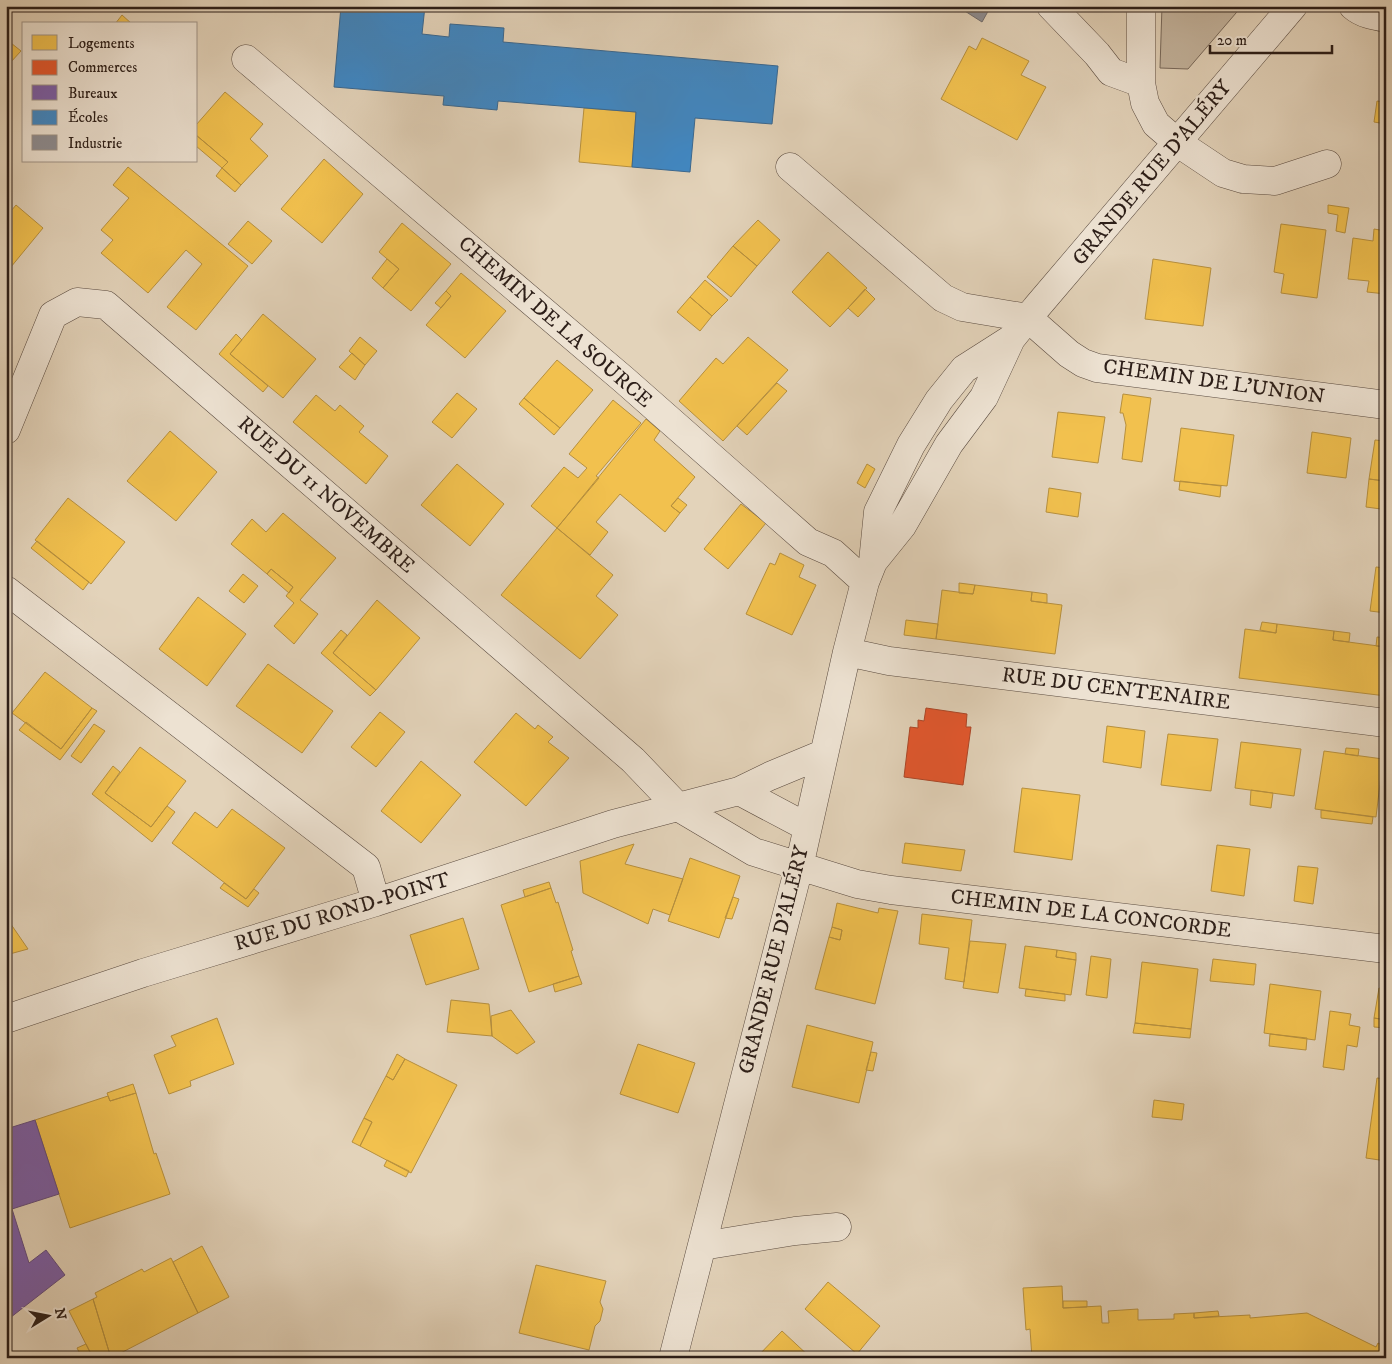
<svg xmlns="http://www.w3.org/2000/svg" width="1392" height="1364" font-family="'IM FELL DW Pica',serif">
  <style>
    .green { fill: #c4b49e; stroke: #78695b }
    .homes { fill: #f2c14e; stroke: #b7903e }
    .shops { fill: #e4572e; stroke: #ad4627 }
    .offices { fill: #7b5ea7; stroke: #634b7c }
    .schools { fill: #3f88c5; stroke: #396891 }
    .industry { fill: #8d8d92; stroke: #706c6d }
    .lines { fill: none; stroke-linecap: round; stroke-linejoin: round }
    .minor-casing { stroke: #5a4b40; stroke-width: 29 }
    .minor { stroke: #ede2d2; stroke-width: 28 }
    .labels { text-anchor: middle; dominant-baseline: central; stroke-width: 5; stroke-linejoin: round; paint-order: stroke }
    .street-label { font-size: 21px; fill: #2c1e18; stroke: #ede2d2 }
  </style>
  <rect width="100%" height="100%" fill="#e3d3ba"/>
  <filter id="stains"><feTurbulence type="fractalNoise" baseFrequency=".004" numOctaves="4"/><feColorMatrix values="0 0 0 0 .2 0 0 0 0 .09 0 0 0 0 .02 0 0 0 .5 -.17"/></filter>
  <radialGradient id="worn" r=".72"><stop offset=".6" stop-color="#630" stop-opacity="0"/><stop offset="1" stop-color="#630" stop-opacity=".3"/></radialGradient>
  <path class="green" d="M1162,6H1242L1188,69L1160,68Z"/>
  <path class="homes" d="M122,15L132,24H115Z
    M982,38L1029,61L1021,75L1046,87L1017,140L941,99L969,46L976,50Z
    M6,39L21,51L10,63L6,60Z
    M1386,87V124L1374,122L1377,101L1384,102Z
    M225,92L263,124L250,139L268,156L241,185L222,168L228,162L196,135V125Z
    M584,108L636,112L632,167L579,162Z
    M196,135L228,162L222,168L196,146Z
    M324,159L363,194L322,243L281,209Z
    M128,167L248,266L196,330L167,307L202,264L186,250L148,293L101,253L113,240L101,230L129,198L113,185Z
    M222,168L241,185L235,192L216,176Z
    M16,205L43,228L6,273V217Z
    M1328,205L1349,208L1345,233L1336,231L1338,215L1328,213Z
    M758,220L780,240L757,266L733,246Z
    M248,221L272,241L252,264L228,244Z
    M402,223L451,264L411,311L383,288L399,269L379,252Z
    M1281,224L1326,230L1317,298L1281,293L1284,274L1274,272Z
    M1374,229L1386,231V294L1367,292L1369,281L1348,279L1353,238L1373,241Z
    M733,246L757,266L731,297L707,277Z
    M828,252L867,288L830,327L792,292Z
    M387,259L399,269L383,288L372,278Z
    M1153,259L1211,268L1203,326L1145,319Z
    M461,273L506,311L465,358L426,325L451,296L446,291Z
    M705,280L728,300L712,316L690,297Z
    M865,289L875,299L858,317L848,308Z
    M446,291L451,296L441,308L435,303Z
    M690,297L712,316L700,331L677,312Z
    M263,314L316,359L283,398L230,354Z
    M236,334L242,340L230,354L268,386L263,392L219,354Z
    M360,337L377,351L365,365L349,351Z
    M748,337L788,370L723,441L679,401L716,358L723,364Z
    M352,353L365,365L355,380L339,367Z
    M557,360L593,390L560,428L524,398Z
    M777,383L787,391L747,435L737,426Z
    M457,393L477,409L452,438L432,422Z
    M1123,394L1151,398L1142,462L1122,459L1126,425L1123,413H1120Z
    M316,395L335,411L340,405L364,426L359,432L388,456L366,484L293,422Z
    M524,398L560,428L554,435L519,404Z
    M613,400L641,423L596,476L599,478L557,528L531,506L564,467L578,478L587,468L569,454Z
    M1058,412L1105,417L1098,463L1052,457Z
    M646,419L660,431L654,440L695,477L671,506L680,513L665,532L620,494L596,522L608,532L590,555L557,528Z
    M1181,428L1234,435L1227,486L1174,481Z
    M170,431L217,472L176,521L127,481Z
    M1312,432L1351,438L1346,478L1307,473Z
    M1375,440L1386,441L1385,481L1369,479Z
    M457,464L504,504L470,546L421,505Z
    M867,464L875,469L865,488L857,483Z
    M1369,479L1385,481L1381,509L1366,507Z
    M1180,481L1221,486L1220,497L1179,490Z
    M1049,488L1081,493L1078,517L1046,512Z
    M68,498L125,542L91,584L35,540Z
    M678,498L687,505L680,513L671,506Z
    M741,504L766,523L728,569L704,549Z
    M283,513L336,558L300,600L318,614L294,644L274,626L294,603L286,596L293,587L271,569L267,574L231,544L252,519L266,532Z
    M557,528L613,575L596,596L618,615L580,659L501,595Z
    M37,541L89,582L83,590L31,548Z
    M780,553L804,565L799,577L816,585L792,635L746,614L770,563L775,565Z
    M1376,567L1386,568V613L1370,611Z
    M271,569L293,587L289,593L267,574Z
    M243,574L258,586L244,603L229,591Z
    M959,583L975,585L973,594L959,593Z
    M975,585L1032,592L1031,601L1062,605L1055,654L936,639L942,590L973,594Z
    M1032,592L1047,594V603L1031,601Z
    M198,597L246,634L207,686L159,649Z
    M377,600L420,638L376,690L333,653Z
    M906,620L938,624L936,639L904,635Z
    M1262,622L1277,624L1276,633L1260,630Z
    M1277,624L1334,631L1333,640L1386,647V696L1239,678L1245,629L1276,633Z
    M341,630L347,635L333,653L376,690L370,696L321,653Z
    M1334,631L1350,633L1349,642L1333,640Z
    M1377,637L1386,638V647L1376,646Z
    M268,664L333,711L302,753L236,706Z
    M45,672L92,708L61,749L12,713Z
    M92,708L97,711L60,760L19,730L26,722L61,749Z
    M380,712L405,732L376,767L351,747Z
    M516,713L535,729L538,725L553,737L548,742L569,758L526,806L474,762Z
    M94,724L105,731L81,763L71,756Z
    M1107,726L1145,731L1141,768L1103,762Z
    M1168,734L1218,739L1211,791L1161,785Z
    M1241,742L1301,749L1294,796L1235,788Z
    M140,747L186,781L151,827L105,793Z
    M1346,748L1359,749L1358,756L1345,754Z
    M1324,751L1383,759L1376,817L1315,809Z
    M421,761L461,795L421,843L381,811Z
    M113,766L120,772L105,793L151,827L167,806L175,812L152,842L92,794Z
    M1022,788L1080,795L1072,860L1014,852Z
    M1251,790L1273,793L1271,808L1250,805Z
    M232,809L285,848L246,899L172,843L195,812L217,828Z
    M1321,810L1373,817L1372,824L1321,818Z
    M905,843L965,850L961,871L902,863Z
    M634,844L625,864L683,879L670,915L653,909L648,924L583,893L580,861Z
    M1217,845L1250,849L1244,896L1211,891Z
    M690,858L740,876L719,938L668,921Z
    M1298,866L1318,868L1313,904L1294,901Z
    M549,882L551,888L525,897L523,890Z
    M224,883L246,899L254,889L259,893L248,907L220,888Z
    M551,888L556,903L558,902L573,950L571,951L579,976L529,992L501,905Z
    M733,897L739,899L732,919L725,918Z
    M837,903L878,913L879,908L898,911L875,1004L815,989L829,937L840,940L842,930L832,927Z
    M922,914L972,920L964,982L945,979L949,948L919,944Z
    M6,917L28,949L6,955Z
    M463,918L479,969L426,985L410,935Z
    M832,927L842,930L840,940L829,937Z
    M970,941L1006,944L998,993L963,988Z
    M1025,946L1057,950L1056,957L1076,960L1071,995L1019,988Z
    M1057,950L1076,953V960L1056,957Z
    M1091,956L1111,959L1107,998L1086,995Z
    M1213,959L1256,964L1254,985L1210,981Z
    M1142,962L1198,969L1191,1029L1135,1023Z
    M579,976L582,984L555,992L553,984Z
    M1270,984L1321,991L1315,1040L1264,1033Z
    M1379,988L1386,989V1020L1374,1018Z
    M1026,989L1065,994V1001L1025,996Z
    M451,1000L489,1004L492,1036L447,1032Z
    M511,1010L535,1042L517,1054L492,1036L491,1016Z
    M1330,1011L1351,1014L1349,1025L1360,1027L1357,1047L1347,1045L1344,1070L1323,1067Z
    M217,1018L234,1064L190,1081L191,1086L169,1094L154,1055L176,1046L171,1036Z
    M1374,1018L1386,1020V1028L1374,1027Z
    M1135,1023L1191,1029L1190,1038L1133,1033Z
    M807,1025L873,1042L859,1103L792,1087Z
    M1270,1034L1307,1038L1306,1050L1269,1046Z
    M638,1044L695,1063L678,1113L620,1094Z
    M871,1052L877,1053L873,1071L866,1070Z
    M397,1054L405,1059L393,1080L386,1076Z
    M405,1059L457,1085L411,1173L360,1146L372,1122L364,1118L386,1076L393,1080Z
    M1377,1078L1386,1079V1161L1366,1158Z
    M133,1084L136,1093L110,1101L107,1093Z
    M136,1093L154,1154L156,1153L170,1194L70,1228L35,1120L108,1096L110,1101Z
    M1154,1100L1184,1104L1182,1120L1152,1117Z
    M364,1118L372,1122L360,1146L352,1142Z
    M387,1160L409,1171L406,1177L384,1166Z
    M202,1246L229,1297L198,1313L173,1262Z
    M171,1258L198,1313L111,1358L93,1299L97,1297L95,1293L142,1269L144,1272Z
    M536,1265L606,1281L600,1302L603,1309L600,1321L595,1326L589,1350L519,1333Z
    M828,1282L880,1326L857,1354L805,1309Z
    M1062,1286L1063,1308L1101,1306L1102,1323H1109L1108,1311L1138,1309V1320L1174,1319V1314L1194,1313V1318L1250,1315V1318L1307,1313L1376,1347L1378,1343L1386,1347V1358H1032L1030,1329L1026,1330L1023,1288Z
    M93,1299L111,1358H93L69,1311Z
    M1063,1301H1087V1307L1063,1308Z
    M1218,1311L1219,1316L1194,1318V1313Z
    M782,1331L811,1358H756Z
    M86,1344L93,1358H82L77,1348Z"/>
  <path class="shops" d="M926,708L967,714L966,727H971L963,785L904,777L910,727L918,728V720L924,721Z"/>
  <path class="offices" d="M35,1120L59,1194L12,1209L29,1263L46,1250L65,1275L6,1321V1129Z"/>
  <path class="schools" d="M341,6H425L422,34L449,37L450,24L504,28L503,42L778,66L772,124L695,118L690,172L632,167L636,112L498,101L497,110L443,105L444,96L334,87Z"/>
  <path class="industry" d="M957,6H991L982,22Z"/>
  <g class="lines">
    <g class="minor-casing">
      <path id="minor" d="M1051,6L1097,54L1111,72L1141,83
        M1141,6V83L1145,103L1156,124L1178,143L1223,173L1243,179L1275,181L1327,164
        M1353,6C1362,14 1374,16 1386,18
        M246,59L623,379L808,542L833,553L865,582
        M790,167L943,298L962,307L1028,318L1069,354L1083,363L1097,368L1386,405
        M6,430L53,315L77,302L106,305L633,760L678,807L754,852L857,884L891,890L1386,949
        M873,562L902,526L949,444L984,397L1011,339L1036,308L1293,6
        M6,590L366,867L376,902
        M847,652L889,661L1386,723
        M739,791L770,776L823,754
        M6,1019L143,973L376,902L613,824L739,791L807,827
        M702,1246L795,1231L837,1227
        M673,1358L799,867L847,652L865,582L873,562L878,512L911,445L939,400L964,369L1011,339"/>
    </g>
    <use href="#minor" class="minor"/>
  </g>
  <g class="labels">
    <g class="street-label">
      <text transform="translate(1152 173) rotate(-50)">GRANDE RUE D'ALÉRY</text>
      <text transform="translate(555 322) rotate(41)">CHEMIN DE LA SOURCE</text>
      <text transform="translate(1214 382) rotate(8)">CHEMIN DE L'UNION</text>
      <text transform="translate(326 495) rotate(41)">RUE DU 11 NOVEMBRE</text>
      <text transform="translate(1116 689) rotate(7)">RUE DU CENTENAIRE</text>
      <text transform="translate(342 912) rotate(-17)">RUE DU ROND-POINT</text>
      <text transform="translate(1091 914) rotate(7)">CHEMIN DE LA CONCORDE</text>
      <text transform="translate(774 960) rotate(-76)">GRANDE RUE D'ALÉRY</text>
    </g>
  </g>
  <rect width="1392" height="1364" fill="none" stroke="#e3d3ba" stroke-width="25"/>
  <rect x="8" y="8" width="1377" height="1349" fill="none" stroke="#2c1e18" stroke-width="2.5"/>
  <rect x="12" y="12" width="1367" height="1339" fill="none" stroke="#2c1e18"/>
  <rect x="22" y="22" width="175" height="140" fill="#ede2d2" stroke="#a09488"/>
  <rect x="32" y="35" width="25" height="15" fill="#f2c14e" stroke="#a09488"/>
  <text x="68" y="48" font-size="15" fill="#2c1e18">Logements</text>
  <rect x="32" y="60" width="25" height="15" fill="#e4572e" stroke="#a09488"/>
  <text x="68" y="72" font-size="15" fill="#2c1e18">Commerces</text>
  <rect x="32" y="85" width="25" height="15" fill="#7b5ea7" stroke="#a09488"/>
  <text x="68" y="98" font-size="15" fill="#2c1e18">Bureaux</text>
  <rect x="32" y="110" width="25" height="15" fill="#3f88c5" stroke="#a09488"/>
  <text x="68" y="122" font-size="15" fill="#2c1e18">Écoles</text>
  <rect x="32" y="135" width="25" height="15" fill="#8d8d92" stroke="#a09488"/>
  <text x="68" y="148" font-size="15" fill="#2c1e18">Industrie</text>
  <g transform="translate(48 1316) rotate(80)" stroke="#ede2d2" stroke-width="4" paint-order="stroke">
  <path d="M0-4L9 19L0 12L-9 19Z" fill="#2c1e18"/>
  <text y="-8" font-size="14" font-weight="bold" text-anchor="middle" fill="#2c1e18">N</text>
  </g>
  <path d="M1210 45v8h122v-8" fill="none" stroke="#2c1e18" stroke-width="2.5"/>
  <text x="1217" y="45" font-size="15" fill="#2c1e18" stroke="#ede2d2" stroke-width="4" paint-order="stroke">20 m</text>
  <rect width="100%" height="100%" filter="url(#stains)"/>
  <rect width="100%" height="100%" fill="url(#worn)"/>
</svg>
